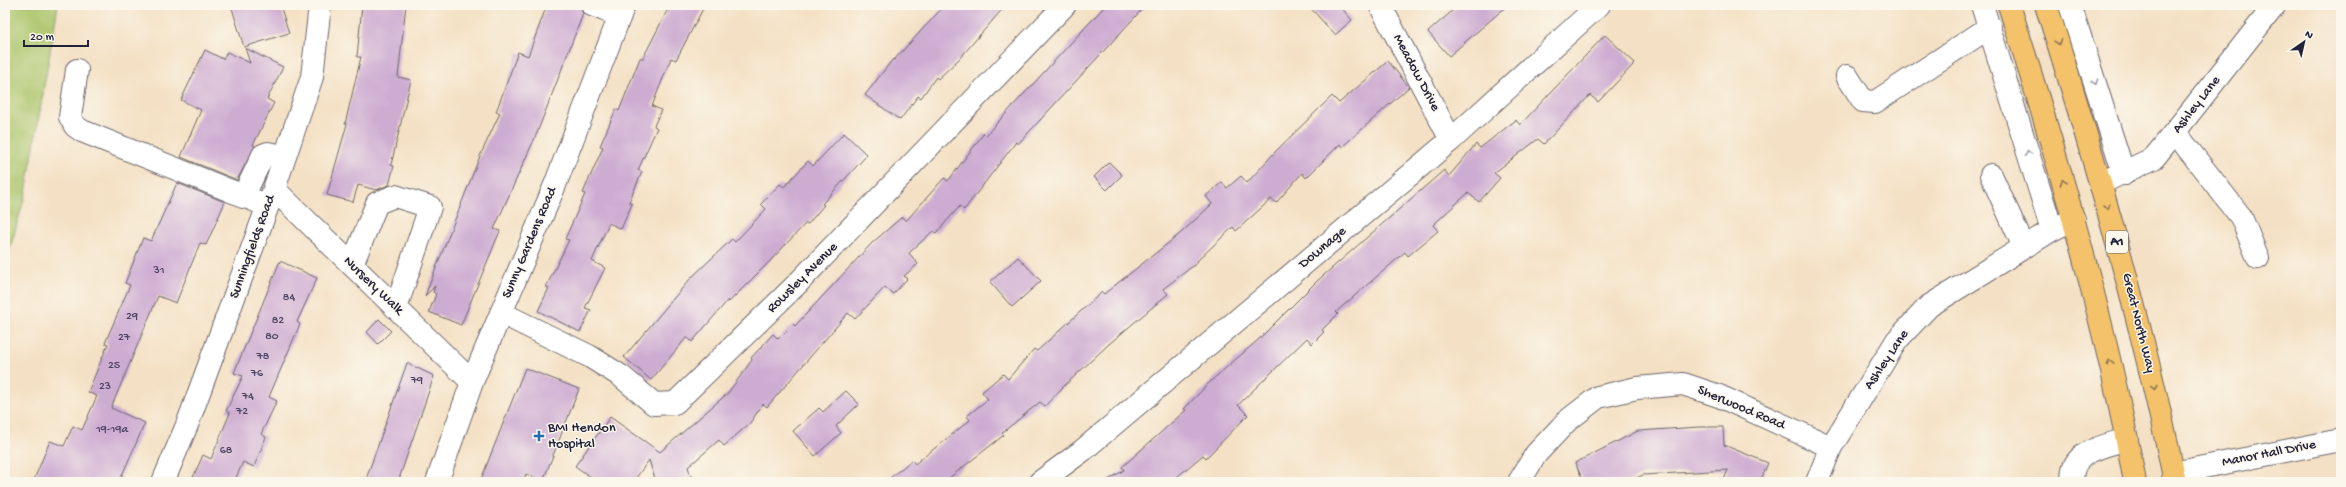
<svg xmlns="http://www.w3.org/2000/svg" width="2346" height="487" font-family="'Gochi Hand',sans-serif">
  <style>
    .green { fill: #acc56b; stroke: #677453 }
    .building { fill: #cdacd2 }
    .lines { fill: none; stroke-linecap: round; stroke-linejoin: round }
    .minor-casing { stroke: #6c656b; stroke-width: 24 }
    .highway-casing { stroke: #6c656b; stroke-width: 24 }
    .minor { stroke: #fff; stroke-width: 22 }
    .highway { stroke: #f3c26a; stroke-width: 22 }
    .oneway { stroke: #8a7252 }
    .oneway2 { stroke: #9c9ca7 }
    .poi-dot { fill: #1f6fb2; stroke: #fbf7ec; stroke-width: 1.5 }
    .labels { text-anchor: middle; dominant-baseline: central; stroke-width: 3; stroke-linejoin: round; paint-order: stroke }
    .number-label { font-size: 12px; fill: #4d4461 }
    .shield { fill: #fbf7ec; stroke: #636270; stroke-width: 1 }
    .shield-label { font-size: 13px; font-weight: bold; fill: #22223b }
    .street-label { font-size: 14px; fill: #22223b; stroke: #fbf7ec }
    .poi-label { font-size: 14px; fill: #22223b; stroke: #fbf7ec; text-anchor: start }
  </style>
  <rect width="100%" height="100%" fill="#fbf7ec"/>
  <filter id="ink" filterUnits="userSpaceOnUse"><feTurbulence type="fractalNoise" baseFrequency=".025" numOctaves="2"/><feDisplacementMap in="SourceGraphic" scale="8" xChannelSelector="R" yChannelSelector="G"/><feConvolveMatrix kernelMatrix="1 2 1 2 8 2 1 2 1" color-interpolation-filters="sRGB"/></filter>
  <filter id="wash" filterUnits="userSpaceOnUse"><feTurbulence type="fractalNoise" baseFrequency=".012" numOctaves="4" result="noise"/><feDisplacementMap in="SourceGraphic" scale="16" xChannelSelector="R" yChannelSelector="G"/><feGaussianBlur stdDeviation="0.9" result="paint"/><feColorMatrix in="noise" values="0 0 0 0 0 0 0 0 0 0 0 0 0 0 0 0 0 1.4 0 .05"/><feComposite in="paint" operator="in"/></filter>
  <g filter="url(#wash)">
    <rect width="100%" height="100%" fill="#f4e1c5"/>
    <path class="green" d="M5,5H58L26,193L5,265Z"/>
    <g id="blocks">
      <path class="building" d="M231,5H280L289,33L244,47Z
        M362,5H406L398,77L411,80L391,165L394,166L389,185L376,190L358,185L353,202L327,195L347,124H345L361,57H357Z
        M547,5H580L583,14L537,133L494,229L500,231L461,325L429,312L436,294L433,292L435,286L425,296L480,156L500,113L496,112L518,52L528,56Z
        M670,5H705L676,60L671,58L652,106L661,110L654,126L657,128L638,170L642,172L629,202L632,204L621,229L609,223L592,261L605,268L585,308L591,310L580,332L538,311L549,288L546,287L569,240L565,239L585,194L583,193L603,147L600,146L616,109L619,111L640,58H643Z
        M945,5H1006L959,59L938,79L936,77L921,98L918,96L900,120L865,95L893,59L894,60Z
        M1106,5H1146L1018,144L1016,142L964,210L960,206L936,233L933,231L909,253L918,264L904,276L907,279L893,294L885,287L855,319L848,313L767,407L763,404L750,423L724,446L719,440L688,467L693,482H656L649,460L633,482H598L575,466L610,417L660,452L728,393L752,360L751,358L773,334L778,339L793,324L795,326L872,243L902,217L906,221L944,178L948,181L984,133L986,135Z
        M1308,5H1339L1352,20L1335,35Z
        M1459,5H1508L1449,56L1428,32Z
        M1605,35L1635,63L1598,102L1590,95L1544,144L1538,139L1494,173L1500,178L1479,202L1468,193L1433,225L1438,231L1408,256L1405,252L1336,312L1338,314L1322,330L1324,332L1312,344L1307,338L1238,405L1248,415L1206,458L1203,455L1171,482H1105L1124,470L1122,467L1186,410L1184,409L1212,380L1258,340L1316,282L1444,170L1449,176L1476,144L1480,148L1516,120L1520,125Z
        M245,48L283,67L267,99L274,103L253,145L255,146L237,180L181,157L201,110L181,100L205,50L223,59L227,52L250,63Z
        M1388,61L1409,87L1342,147L1340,144L1306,178L1302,173L1276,203L1271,199L1236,231L1233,227L1197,261L1198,262L1163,289L1168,294L1109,344L1061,389L1045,406L1040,402L1002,433L1004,435L944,482H885L912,460L915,464L970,420L967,416L988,399L982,392L1003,374L1008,379L1034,349L1037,351L1102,292L1104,294L1181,233L1212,204L1206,196L1222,182L1227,188L1241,176L1247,183L1276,151L1332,96L1339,103Z
        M844,133L867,155L822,204L824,205L808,224L806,223L770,261L729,302L728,300L692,342L687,337L651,380L624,357L690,279L732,239L735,242L766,209L761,204L780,184L784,187L808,161L813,166Z
        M1109,162L1122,175L1107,190L1094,177Z
        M177,183L225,202L206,245L200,243L176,303L158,296L111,408L145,423L119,482H33L50,441L64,446L73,426L82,430L97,396L88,392L108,344L105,343L130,285L125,283L143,238L151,241Z
        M1018,257L1041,281L1012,307L990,282Z
        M280,261L317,278L297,322L300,324L269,397L277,401L261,434L266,437L254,467L243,462L234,482H191L203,455L211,459L230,413L226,411L243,376L234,373Z
        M379,319L391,331L378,344L367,332Z
        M407,363L434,376L398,482H365Z
        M525,368L579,389L543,481L526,474L523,482H480Z
        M846,391L859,404L836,426L841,433L815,456L793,431L819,408L823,412Z
        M1699,427H1723L1724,445L1768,463L1760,482H1723L1728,470L1643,475L1628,482H1584L1575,463L1638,431Z"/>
    </g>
  </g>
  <g filter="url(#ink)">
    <use href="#blocks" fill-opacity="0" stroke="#6c656b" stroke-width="1"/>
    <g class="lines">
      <g class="minor-casing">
        <path id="minor" d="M592,5L620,16
          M1380,5L1451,140
          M1982,5L2052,230
          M2070,5L2124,174
          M77,70L70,117L75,126L82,131L268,206
          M1847,76L1863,101L1875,102L1990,27
          M2175,132L2241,217L2258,258
          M1991,175L2024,247
          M2101,183L2154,158L2275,5
          M274,189L472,382
          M243,197L263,155L268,153L285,156
          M352,265L377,203L395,196L430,207L396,308
          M501,313L589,356L621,376L654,404L675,403L797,284L1065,5
          M2173,473L2341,440
          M163,482L187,425L274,189L312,77L320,5
          M437,482L472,382L555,185L624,5
          M1040,482L1082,451L1451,140L1599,5
          M1519,482L1536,454L1567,421L1598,397L1637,388L1683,384L1719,396L1831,447
          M1817,482L1831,447L1897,340L1929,306L2052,230L2074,219
          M2073,482C2067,451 2106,446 2127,439"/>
      </g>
      <g class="highway-casing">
        <path id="highway" d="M2009,5C2059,162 2105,320 2135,482
          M2046,5C2096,162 2142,321 2175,482"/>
      </g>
      <use href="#minor" class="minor"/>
      <use href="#highway" class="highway"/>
    </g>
    <defs><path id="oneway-chevron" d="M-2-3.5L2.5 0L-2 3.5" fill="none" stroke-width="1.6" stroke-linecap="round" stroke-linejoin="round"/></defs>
    <g class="oneway">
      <use href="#oneway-chevron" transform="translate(2058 42) rotate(72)"/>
      <use href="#oneway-chevron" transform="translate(2063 182) rotate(-106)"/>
      <use href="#oneway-chevron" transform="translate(2107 207) rotate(74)"/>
      <use href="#oneway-chevron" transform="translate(2110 362) rotate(-103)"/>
      <use href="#oneway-chevron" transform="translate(2154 387) rotate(76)"/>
    </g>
    <g class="oneway2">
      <use href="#oneway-chevron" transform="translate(2095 82) rotate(72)"/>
      <use href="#oneway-chevron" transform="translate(2028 153) rotate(-106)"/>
    </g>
  </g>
  <path class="poi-dot" d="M537 430h4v4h4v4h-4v4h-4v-4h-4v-4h4z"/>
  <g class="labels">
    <g class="number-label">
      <text x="159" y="271">31</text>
      <text x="289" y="298">84</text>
      <text x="132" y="317">29</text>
      <text x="278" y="321">82</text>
      <text x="272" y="337">80</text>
      <text x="124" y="338">27</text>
      <text x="263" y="357">78</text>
      <text x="114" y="366">25</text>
      <text x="257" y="374">76</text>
      <text x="417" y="381">79</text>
      <text x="105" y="387">23</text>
      <text x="248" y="397">74</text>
      <text x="242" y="412">72</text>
      <text x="112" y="430">19-19a</text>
      <text x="226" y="451">68</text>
    </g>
    <rect class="shield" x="2106" y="231" width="22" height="22" rx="3"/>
    <g class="shield-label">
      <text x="2117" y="242">A1</text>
    </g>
    <g class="street-label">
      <text transform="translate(1416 73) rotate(62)">Meadow Drive</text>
      <text transform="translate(2197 105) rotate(-52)">Ashley Lane</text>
      <text transform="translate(530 243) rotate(-67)">Sunny Gardens Road</text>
      <text transform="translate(253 247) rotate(-70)">Sunningfields Road</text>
      <text transform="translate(1323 248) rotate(-40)">Downage</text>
      <text transform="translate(803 278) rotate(-45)">Rowsley Avenue</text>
      <text transform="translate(373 286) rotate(44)">Nursery Walk</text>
      <text transform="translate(2138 323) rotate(76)">Great North Way</text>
      <text transform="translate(1887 360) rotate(-56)">Ashley Lane</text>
      <text transform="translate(1741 408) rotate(23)">Sherwood Road</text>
      <text transform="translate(2269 454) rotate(-11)">Manor Hall Drive</text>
    </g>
    <g class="poi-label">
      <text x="548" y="428">BMI Hendon<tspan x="548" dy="16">Hospital</tspan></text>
    </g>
  </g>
  <rect width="2346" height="487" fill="none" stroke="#fbf7ec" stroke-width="20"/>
  <g transform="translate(2304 42) rotate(34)" stroke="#fbf7ec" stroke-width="3" paint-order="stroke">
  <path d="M0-3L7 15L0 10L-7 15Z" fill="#22223b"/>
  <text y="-6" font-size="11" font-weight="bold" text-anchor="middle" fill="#22223b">N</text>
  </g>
  <path d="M24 40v6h64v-6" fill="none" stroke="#22223b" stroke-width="2"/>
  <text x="30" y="40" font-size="12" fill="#22223b" stroke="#fbf7ec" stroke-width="3" paint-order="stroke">20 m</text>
</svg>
